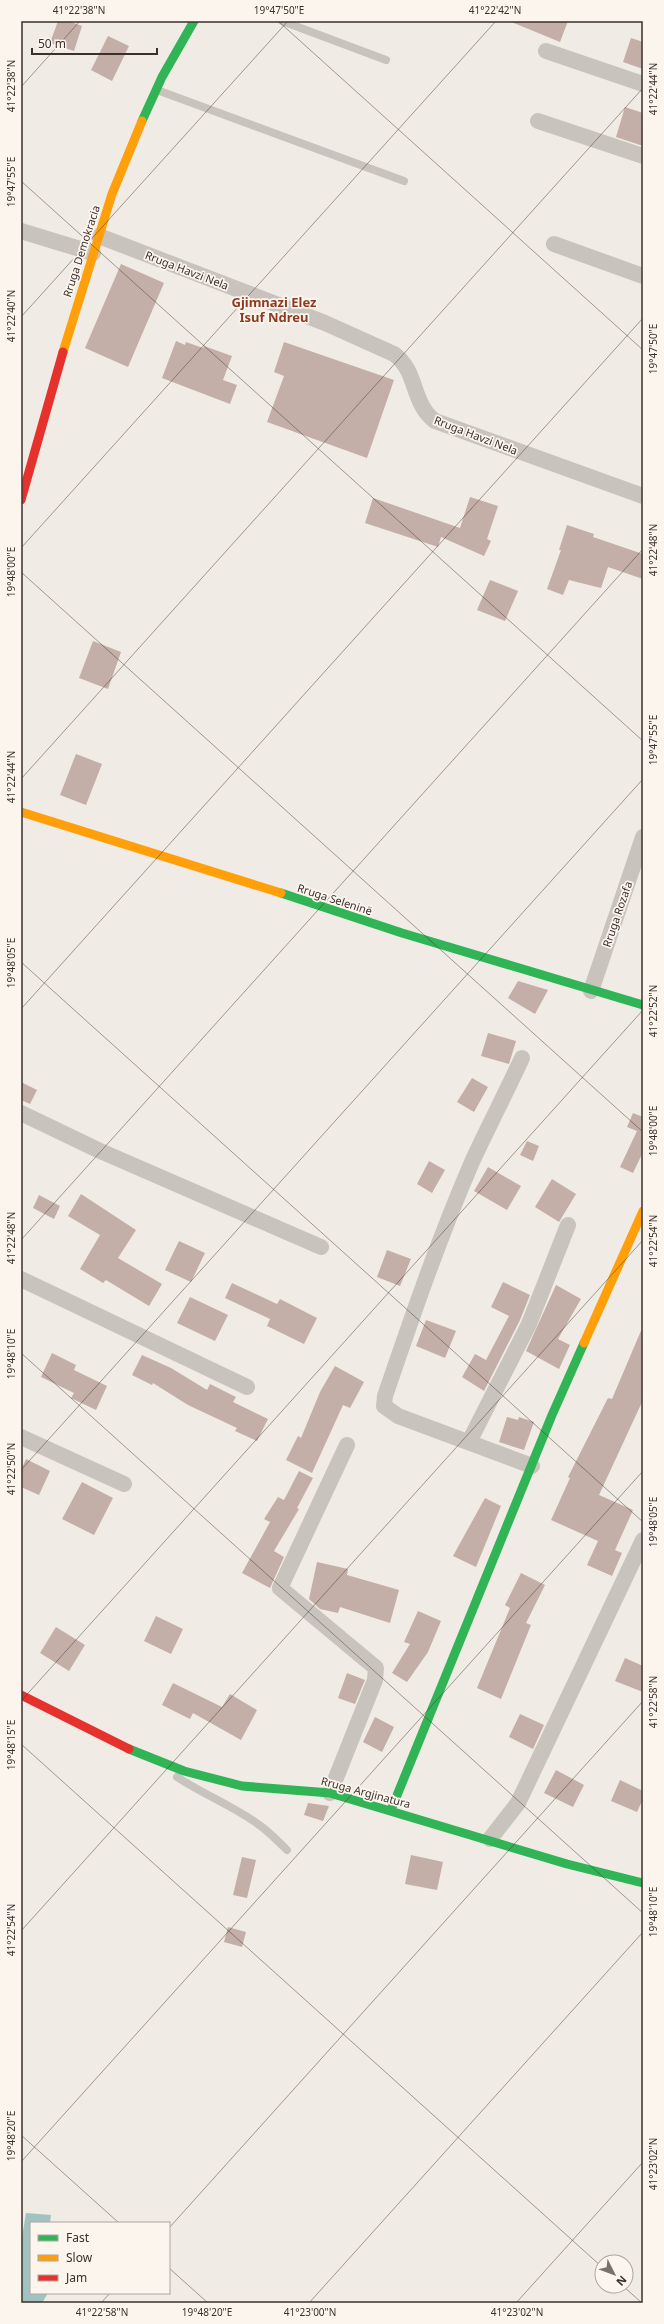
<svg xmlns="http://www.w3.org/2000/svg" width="664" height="2324" font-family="'Noto Sans',sans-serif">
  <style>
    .water { fill: #a1c2c1 }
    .building { fill: #c3afa7 }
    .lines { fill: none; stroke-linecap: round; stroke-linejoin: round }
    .lane { stroke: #c9c3be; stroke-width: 8 }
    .street { stroke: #c9c3be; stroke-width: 16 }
    .fast { stroke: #30b455; stroke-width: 9 }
    .slow { stroke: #ff9f0a; stroke-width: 9 }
    .jam { stroke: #e5322d; stroke-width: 9 }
    .ticks { fill: none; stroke: #3b302b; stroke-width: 1; stroke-opacity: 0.45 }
    .labels { text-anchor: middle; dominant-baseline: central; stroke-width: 3.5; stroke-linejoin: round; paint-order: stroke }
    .street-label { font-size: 11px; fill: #3b302b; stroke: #fbf5ee }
    .quarter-label { font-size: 13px; font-weight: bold; fill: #8c3b22; stroke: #fbf5ee }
    .neatline { fill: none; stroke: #3b302b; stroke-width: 1.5 }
    .ticks-label { font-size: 10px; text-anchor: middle; fill: #3b302b }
  </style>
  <rect width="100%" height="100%" fill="#f0ebe5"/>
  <path class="water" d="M26,2213L51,2215L50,2223H31V2293H48L42,2303H21V2243Z"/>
  <path class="building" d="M58,21H68L82,26L74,51L50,43Z
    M509,21H568L560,42Z
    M108,36L129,46L112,81L91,70Z
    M631,38L643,42V69L623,62Z
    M625,107L643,113V146L616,137Z
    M121,264L164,283L128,367L85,348Z
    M176,341L185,345L186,342L203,348L204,346L232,356L223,380L237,385L230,404L162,378Z
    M284,342L394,380L367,458L267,422L284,376L274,372Z
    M470,497L498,506L487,539L491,541L484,556L441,537L438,547L365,523L373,498L460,528Z
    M567,525L594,534L593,537L643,554V579L608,567L601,588L569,580L563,595L547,589L561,550H559Z
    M490,580L518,591L505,621L477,610Z
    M93,641L121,652L108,689L79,678Z
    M76,754L102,764L86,805L60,795Z
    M518,981L548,990L535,1014L508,998Z
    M488,1033L516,1041L509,1064L481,1056Z
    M472,1078L488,1087L474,1112L457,1102Z
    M21,1082L37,1090L30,1104L21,1100Z
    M633,1113L643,1117V1152L633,1173L620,1167L637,1131L627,1127Z
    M527,1141L539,1146L533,1161L520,1155Z
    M429,1161L445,1170L432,1193L417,1184Z
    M488,1167L521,1186L507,1210L474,1191Z
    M552,1179L576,1194L559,1222L535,1207Z
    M81,1194L136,1230L118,1258L162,1284L149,1306L106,1280L103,1283L80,1269L100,1235L68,1216Z
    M39,1195L60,1206L54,1219L33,1208Z
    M179,1241L205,1253L191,1282L165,1270Z
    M387,1250L411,1259L400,1286L377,1277Z
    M503,1282L530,1295L520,1320L484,1391L462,1377L475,1354L486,1360L509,1316L491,1307Z
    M232,1283L277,1304L280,1299L317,1318L304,1344L267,1326L270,1319L225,1298Z
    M556,1285L581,1299L558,1339L570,1345L559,1369L526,1351Z
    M190,1297L228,1315L215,1341L177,1323Z
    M426,1320L456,1331L445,1358L416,1346Z
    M643,1326V1400L599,1495L633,1510L615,1550L622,1553L612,1576L587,1565L598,1541L551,1520L570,1478L568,1477L608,1398L612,1399Z
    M52,1353L76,1365L74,1370L107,1386L96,1410L71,1398L74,1393L41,1377Z
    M142,1355L171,1368L207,1390L210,1384L236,1397L233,1402L268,1419L257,1441L235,1431L237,1428L188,1405L153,1383L152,1385L132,1375Z
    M335,1366L364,1382L350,1408L343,1405L312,1473L286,1460L298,1436L301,1438L320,1392Z
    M507,1417L518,1420L519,1417L534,1422L524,1450L499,1442Z
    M26,1459L50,1471L39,1495L21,1487V1470Z
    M299,1471L313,1478L297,1508L299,1509L274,1551L284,1557L270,1588L242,1573L270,1522L264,1519L278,1497L284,1500Z
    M82,1482L113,1498L94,1535L62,1519Z
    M485,1498L501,1506L476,1567L453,1556Z
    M317,1562L348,1569L347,1575L399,1590L390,1623L340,1607L338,1613L320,1609L309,1599Z
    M521,1573L545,1585L526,1623L531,1625L501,1699L477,1688L510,1608L505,1605Z
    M418,1611L441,1621L428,1652L407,1682L392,1673L410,1644L404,1642Z
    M156,1616L183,1629L171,1654L144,1641Z
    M56,1627L85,1645L69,1671L40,1653Z
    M625,1658L643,1666V1692L615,1681Z
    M347,1673L365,1680L355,1704L338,1698Z
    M173,1683L222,1707L230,1694L257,1710L241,1740L193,1713L190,1719L162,1705Z
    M520,1714L544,1725L533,1749L509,1737Z
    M375,1717L394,1727L382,1752L363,1742Z
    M556,1770L584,1785L573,1807L544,1793Z
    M620,1780L643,1791V1799L637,1812L611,1801Z
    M308,1803L329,1806L323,1821L304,1815Z
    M411,1855L443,1862L437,1890L405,1884Z
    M242,1857L256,1860L247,1898L233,1895Z
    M228,1927L246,1932L242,1947L224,1942Z"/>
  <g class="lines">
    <path class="lane" d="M282,21L386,60
      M157,90L404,181
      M177,1777C204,1795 236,1807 262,1827C271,1834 279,1842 287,1850"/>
    <path class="street" d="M546,51L643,84
      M538,121L643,156
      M21,231L93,253
      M99,236L325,323L394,354C418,371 411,403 435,421L643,496
      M554,244L643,276
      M591,991L643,837
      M522,1058C506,1093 488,1127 472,1162C439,1238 412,1317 385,1396L384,1406L398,1416L532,1466
      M21,1113L98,1150L321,1247
      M21,1279L247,1387
      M21,1437L124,1484
      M469,1442L529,1324L568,1225
      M330,1793L375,1680L376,1668L280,1588L347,1445
      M490,1839L518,1803L643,1540"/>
    <path class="fast" d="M142,121L162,77L194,21
      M281,893L402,933L643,1005
      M129,1749L184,1771L242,1786L330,1793L567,1864L643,1883
      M391,1810L552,1415L584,1343"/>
    <path class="slow" d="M63,352L112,194L142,121
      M21,812L281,893
      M584,1343L643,1211"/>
    <path class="jam" d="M21,500L63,352
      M21,1695L129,1749"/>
  </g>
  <path class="ticks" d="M278,21L643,350M21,87L80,21M21,181L643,741M21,317L288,21M21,548L496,21M21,572L643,1132M21,779L643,88M21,962L643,1522M21,1009L643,318M21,1240L643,549M21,1353L643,1913M21,1470L643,779M21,1701L643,1010M21,1744L602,2267M21,1931L643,1240M21,2135L119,2223M21,2162L643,1471M169,2228L643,1701M169,2268L208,2303M623,2286L642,2303M101,2303L110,2293M309,2303L643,1932M516,2303L643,2162"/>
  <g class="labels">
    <g class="street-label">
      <text transform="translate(81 251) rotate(-72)">Rruga Demokracia</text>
      <text transform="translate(187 270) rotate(21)">Rruga Havzi Nela</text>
      <text transform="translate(476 435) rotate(21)">Rruga Havzi Nela</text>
      <text transform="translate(335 899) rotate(18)">Rruga Seleninë</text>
      <text transform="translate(617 914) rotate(-71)">Rruga Rozafa</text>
      <text transform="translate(366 1792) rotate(15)">Rruga Argjinatura</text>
    </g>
    <g class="quarter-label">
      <text x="274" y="302">Gjimnazi Elez<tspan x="274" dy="15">Isuf Ndreu</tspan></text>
    </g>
  </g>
  <rect width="664" height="2324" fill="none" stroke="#fbf5ee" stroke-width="44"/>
  <rect x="30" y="2222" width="140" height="72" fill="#fbf5ee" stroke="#aea6a0"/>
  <rect x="38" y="2235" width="20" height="6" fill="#30b455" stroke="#aea6a0"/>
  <text x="66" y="2242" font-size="12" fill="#3b302b">Fast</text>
  <rect x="38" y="2255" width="20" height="6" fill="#ff9f0a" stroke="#aea6a0"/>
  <text x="66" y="2262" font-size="12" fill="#3b302b">Slow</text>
  <rect x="38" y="2275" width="20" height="6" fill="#e5322d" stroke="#aea6a0"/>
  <text x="66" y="2282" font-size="12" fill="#3b302b">Jam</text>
  <g transform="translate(614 2274) rotate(132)"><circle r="19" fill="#fbf5ee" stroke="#aea6a0"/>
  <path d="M0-3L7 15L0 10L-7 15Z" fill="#7a716c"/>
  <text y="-6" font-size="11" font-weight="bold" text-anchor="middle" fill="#3b302b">N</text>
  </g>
  <path d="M32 48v6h125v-6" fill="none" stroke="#3b302b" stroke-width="2"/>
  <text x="38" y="48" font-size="12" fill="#3b302b" stroke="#fbf5ee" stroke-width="3" paint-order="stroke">50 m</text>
  <rect x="22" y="22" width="620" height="2280" class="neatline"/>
  <g class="ticks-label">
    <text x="79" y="14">41°22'38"N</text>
    <text x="279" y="14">19°47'50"E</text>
    <text x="495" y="14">41°22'42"N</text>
    <text transform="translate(11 86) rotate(-90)" y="4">41°22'38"N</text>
    <text transform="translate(653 89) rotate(-90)" y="4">41°22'44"N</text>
    <text transform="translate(11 182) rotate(-90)" y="4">19°47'55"E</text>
    <text transform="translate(11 316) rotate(-90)" y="4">41°22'40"N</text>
    <text transform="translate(653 349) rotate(-90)" y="4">19°47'50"E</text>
    <text transform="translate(653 550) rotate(-90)" y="4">41°22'48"N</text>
    <text transform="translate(11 572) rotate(-90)" y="4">19°48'00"E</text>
    <text transform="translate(653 740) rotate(-90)" y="4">19°47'55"E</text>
    <text transform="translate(11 777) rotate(-90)" y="4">41°22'44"N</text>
    <text transform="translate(11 963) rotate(-90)" y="4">19°48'05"E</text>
    <text transform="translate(653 1011) rotate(-90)" y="4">41°22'52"N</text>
    <text transform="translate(653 1131) rotate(-90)" y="4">19°48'00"E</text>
    <text transform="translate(11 1238) rotate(-90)" y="4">41°22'48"N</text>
    <text transform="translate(653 1241) rotate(-90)" y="4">41°22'54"N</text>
    <text transform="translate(11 1354) rotate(-90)" y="4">19°48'10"E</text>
    <text transform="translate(11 1469) rotate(-90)" y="4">41°22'50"N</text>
    <text transform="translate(653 1522) rotate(-90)" y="4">19°48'05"E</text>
    <text transform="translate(653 1702) rotate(-90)" y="4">41°22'58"N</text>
    <text transform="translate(11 1745) rotate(-90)" y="4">19°48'15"E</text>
    <text transform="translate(653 1912) rotate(-90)" y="4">19°48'10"E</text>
    <text transform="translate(11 1930) rotate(-90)" y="4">41°22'54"N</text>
    <text transform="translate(11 2136) rotate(-90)" y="4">19°48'20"E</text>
    <text transform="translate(653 2164) rotate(-90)" y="4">41°23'02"N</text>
    <text x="102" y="2316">41°22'58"N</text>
    <text x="207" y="2316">19°48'20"E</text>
    <text x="310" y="2316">41°23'00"N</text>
    <text x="517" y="2316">41°23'02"N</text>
  </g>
</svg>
